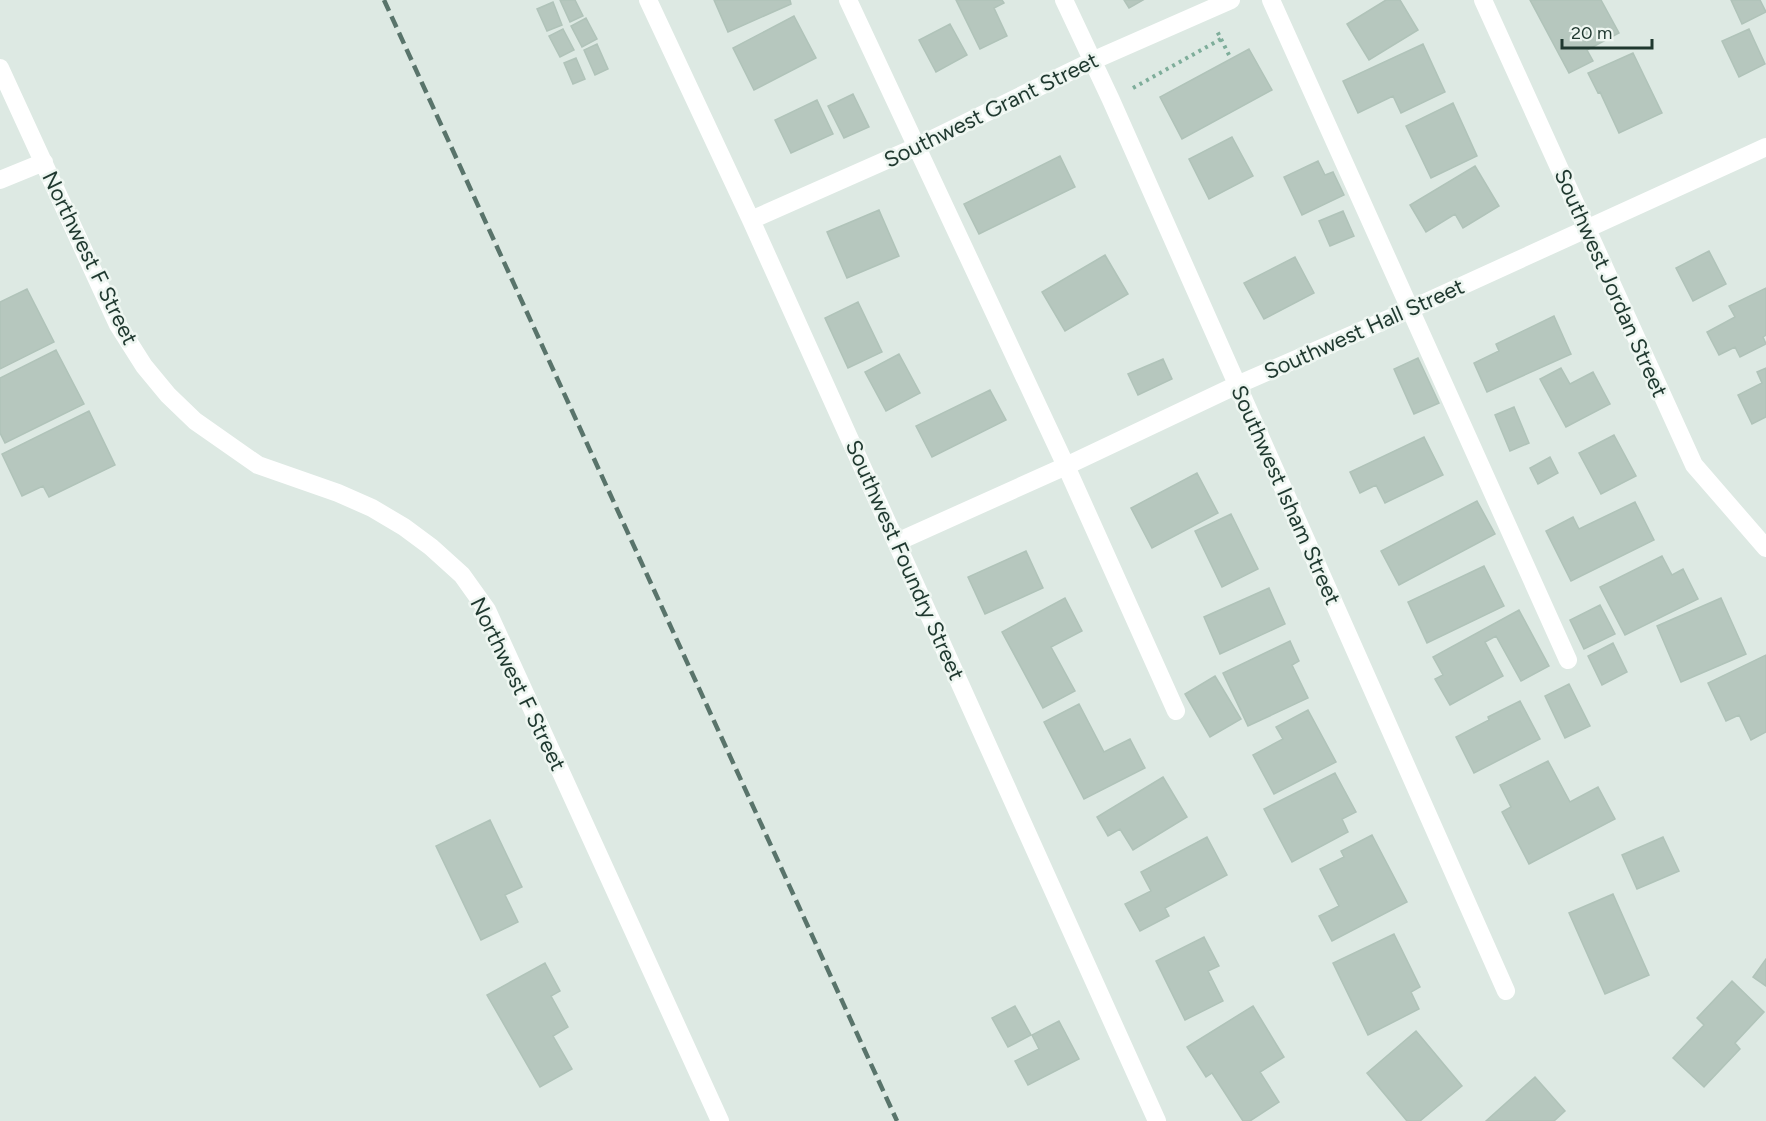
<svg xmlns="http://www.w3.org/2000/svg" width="1766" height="1121" font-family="Figtree,sans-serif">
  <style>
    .building { fill: #b6c7be; stroke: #b0c3b9; stroke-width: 1.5 }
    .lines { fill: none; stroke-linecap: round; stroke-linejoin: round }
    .path { stroke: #7ead9a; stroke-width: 4; stroke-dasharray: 3 4.5; stroke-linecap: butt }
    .minor { stroke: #fff; stroke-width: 18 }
    .rail { stroke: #59746b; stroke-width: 4.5; stroke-dasharray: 12 6; stroke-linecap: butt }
    .labels { text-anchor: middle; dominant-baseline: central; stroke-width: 5; stroke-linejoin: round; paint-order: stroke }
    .street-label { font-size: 22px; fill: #1f382f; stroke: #eef6f1 }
  </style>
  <rect width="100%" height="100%" fill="#dde9e3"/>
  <path class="building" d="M560,0H575L583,16L570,22Z
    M714,0H790L791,4L728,32Z
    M956,0H1002L1004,3L994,8L1007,36L980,49Z
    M1124,0H1143L1129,8Z
    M1386,0H1400L1418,30L1369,60L1347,24Z
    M1530,0H1601L1619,33L1587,50L1593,61L1569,73Z
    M1731,0H1760L1766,12L1742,24Z
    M553,2L562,25L547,31L537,9Z
    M794,16L816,58L754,90L733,48Z
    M586,18L597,39L582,47L571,26Z
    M950,24L967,55L936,72L919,40Z
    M563,29L574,50L560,57L549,36Z
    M1749,29L1765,64L1739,77L1722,41Z
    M597,44L608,69L595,75L584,50Z
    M1423,44L1445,92L1401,113L1393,96L1358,113L1343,81Z
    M1249,49L1272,90L1182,139L1160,97Z
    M1633,53L1662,113L1619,133L1600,92L1598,93L1588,73Z
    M576,58L585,79L573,84L564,63Z
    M853,94L869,127L844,138L828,106Z
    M817,100L833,134L791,153L775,120Z
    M1453,103L1477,156L1431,178L1406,126Z
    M1232,137L1253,176L1209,199L1189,159Z
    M1060,156L1075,187L979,234L964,204Z
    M1318,161L1325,175L1333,172L1344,195L1302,215L1284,177Z
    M1475,166L1499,206L1463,228L1455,214L1426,232L1410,205Z
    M879,210L899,256L847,278L827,232Z
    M1343,211L1354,236L1330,246L1319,221Z
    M1709,251L1726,284L1693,301L1676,268Z
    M1105,255L1128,294L1065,331L1042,292Z
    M1295,257L1314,293L1264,319L1244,283Z
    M1766,288V335L1763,337L1766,344L1740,357L1735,347L1719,355L1707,332L1735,317L1729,306Z
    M27,289L54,342L0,369V302Z
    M858,302L882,352L848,368L825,318Z
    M1554,316L1571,354L1487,392L1474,363L1499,351L1496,344Z
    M56,350L84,404L5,443L0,433V378Z
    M899,354L920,393L886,411L865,372Z
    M1418,358L1439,403L1414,414L1394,369Z
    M1163,359L1172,379L1138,395L1128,374Z
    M1561,368L1570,384L1593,372L1610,404L1566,427L1540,379Z
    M1766,368V417L1752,424L1738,395L1762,383L1757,372Z
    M990,390L1006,420L932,457L916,426Z
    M1514,407L1529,443L1510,451L1495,415Z
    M89,411L115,465L49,497L43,486L22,496L2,454Z
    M1614,435L1636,476L1601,494L1579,453Z
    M1424,437L1443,475L1385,503L1376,485L1360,493L1350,472Z
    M1550,457L1558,473L1538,484L1530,468Z
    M1197,473L1218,513L1152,548L1131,508Z
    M1477,501L1495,534L1399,585L1381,551Z
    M1635,502L1654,540L1571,581L1546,531L1573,517L1579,529Z
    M1231,514L1258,569L1222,587L1195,531Z
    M1026,551L1043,588L985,614L968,577Z
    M1662,556L1672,575L1683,569L1698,599L1625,635L1600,587Z
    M1484,566L1504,606L1427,643L1408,602Z
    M1269,588L1285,624L1220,654L1204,617Z
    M1065,598L1082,631L1051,647L1075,691L1043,708L1002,632Z
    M1721,598L1746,654L1681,682L1657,626Z
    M1600,605L1615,634L1584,649L1570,620Z
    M1519,610L1549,666L1521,681L1496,636L1485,642L1503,676L1450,705L1435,679L1443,675L1433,657Z
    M1290,641L1299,661L1292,665L1308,698L1248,726L1223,673Z
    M1613,643L1627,672L1602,685L1588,656Z
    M1766,655V732L1751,740L1739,715L1726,721L1708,683Z
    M1215,676L1241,719L1210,737L1185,694Z
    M1569,684L1590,726L1565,738L1545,696Z
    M1520,701L1540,739L1474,773L1456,737L1489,720L1488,717Z
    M1079,704L1104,752L1130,739L1145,768L1084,799L1044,722Z
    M1308,710L1336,762L1274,794L1253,755L1283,739L1276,727Z
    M1548,761L1570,802L1598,787L1615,819L1529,864L1502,812L1511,807L1500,785Z
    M1335,773L1356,812L1342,819L1348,832L1292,862L1264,809Z
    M1163,777L1187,817L1133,850L1120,829L1108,836L1097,817Z
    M490,820L522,887L505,895L518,922L481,940L436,846Z
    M1372,835L1407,902L1332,941L1319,916L1339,906L1320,869L1344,857L1341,851Z
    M1207,837L1227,875L1165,908L1169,916L1140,931L1125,904L1151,891L1141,872Z
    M1663,837L1679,871L1637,889L1622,855Z
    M1613,894L1649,975L1605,994L1569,913Z
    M1394,934L1420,987L1411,992L1419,1009L1368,1035L1333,963Z
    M1204,937L1219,966L1208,971L1223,1001L1185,1020L1156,961Z
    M1766,959V986L1753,977Z
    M545,963L560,991L551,996L568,1027L553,1036L572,1069L540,1087L487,995Z
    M1732,981L1764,1012L1735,1043L1740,1049L1704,1087L1673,1058L1704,1025L1697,1018Z
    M1015,1006L1031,1035L1008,1047L992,1018Z
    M1253,1006L1284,1057L1260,1072L1279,1102L1250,1121H1243L1212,1073L1206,1077L1187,1047Z
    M1059,1021L1079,1059L1028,1085L1015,1061L1039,1049L1032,1035Z
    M1416,1031L1462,1086L1420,1121H1407L1367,1073Z
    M1535,1077L1565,1111L1554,1121H1486Z"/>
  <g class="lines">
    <path class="path" d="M1221,39L1229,55
      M1133,88L1221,39L1217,31"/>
    <path class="minor" d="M648,0L751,220L1157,1121
      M848,0L1066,466L1176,711
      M1064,0L1111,100L1506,991
      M1271,0L1568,660
      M1483,0L1694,465L1766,548
      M0,68L118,325L144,366L168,395L195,421L258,465L338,493L372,508L404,527L431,547L462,575L487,610L720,1121
      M0,180L44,162
      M751,220L916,147L1092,61L1231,0
      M897,542L1066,466L1237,385L1411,309L1766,147"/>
    <path class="rail" d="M384,0L897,1121"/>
  </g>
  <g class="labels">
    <g class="street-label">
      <text transform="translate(991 110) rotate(-26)">Southwest Grant Street</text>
      <text transform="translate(90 258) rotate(64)">Northwest F Street</text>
      <text transform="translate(1611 283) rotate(66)">Southwest Jordan Street</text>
      <text transform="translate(1364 329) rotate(-24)">Southwest Hall Street</text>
      <text transform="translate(1286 495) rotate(66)">Southwest Isham Street</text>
      <text transform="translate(905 560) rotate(66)">Southwest Foundry Street</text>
      <text transform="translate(518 684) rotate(64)">Northwest F Street</text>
    </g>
  </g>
  <path d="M1562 39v9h90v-9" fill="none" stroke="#1f382f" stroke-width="3"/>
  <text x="1571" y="39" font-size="18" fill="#1f382f" stroke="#eef6f1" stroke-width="4.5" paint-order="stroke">20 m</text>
</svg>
